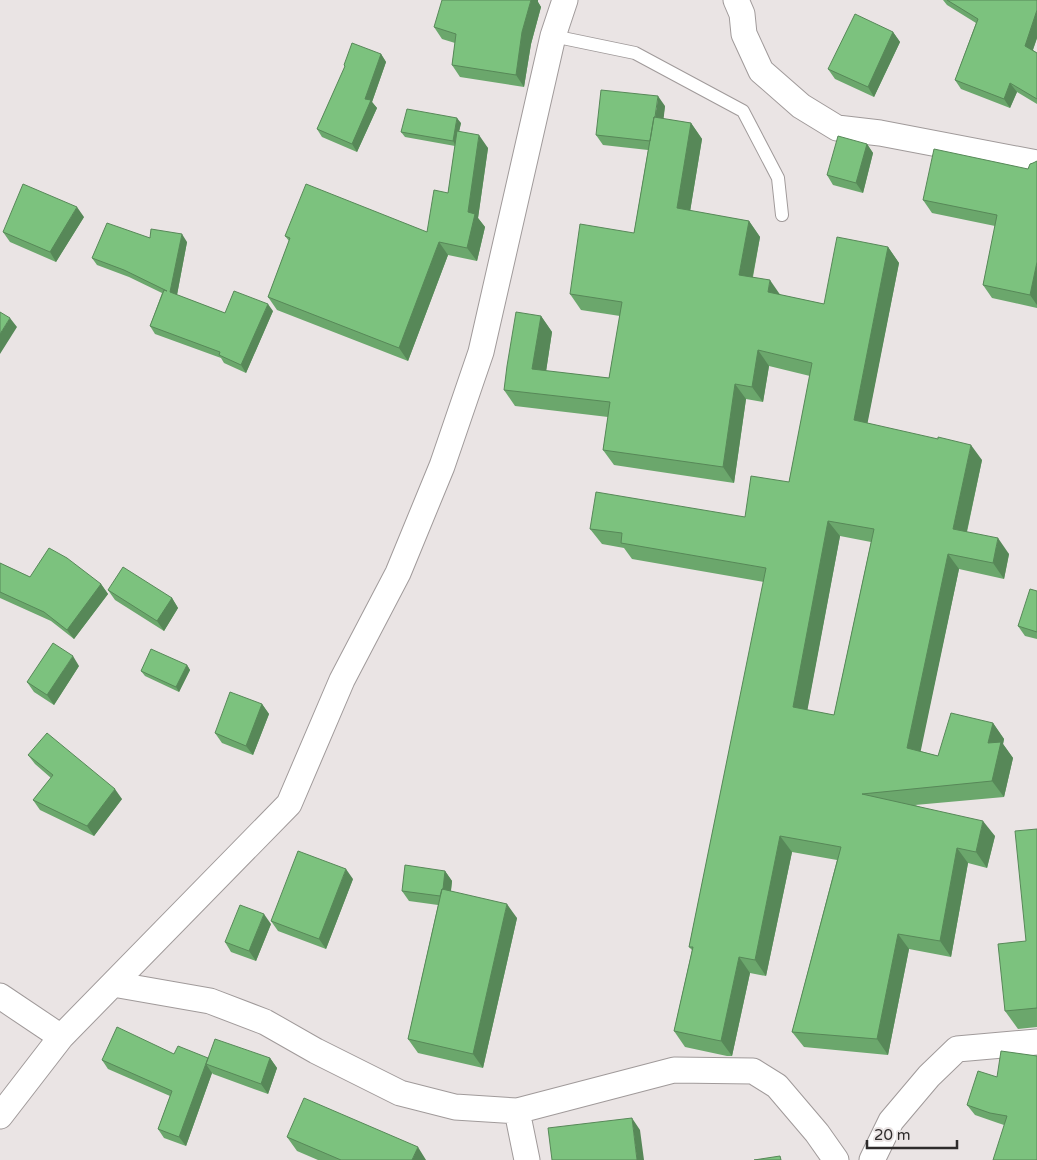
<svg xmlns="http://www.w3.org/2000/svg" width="1037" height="1160" font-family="'Varela Round',sans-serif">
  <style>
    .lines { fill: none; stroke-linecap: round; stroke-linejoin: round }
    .lane-casing { stroke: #a09a9a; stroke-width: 14 }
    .street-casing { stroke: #a09a9a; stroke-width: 27 }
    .lane { stroke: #fff; stroke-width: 12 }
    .street { stroke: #fff; stroke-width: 25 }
    .wall { fill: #6ba76c; fill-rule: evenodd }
    .shaded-wall { fill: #578858 }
    .building { fill: #7cc27e; stroke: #578858; fill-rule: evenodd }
  </style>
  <rect width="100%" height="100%" fill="#eae4e4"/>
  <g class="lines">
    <g class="lane-casing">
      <path id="lane" d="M553,36L635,53L743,111L778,178L782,215"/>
    </g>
    <g class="street-casing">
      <path id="street" d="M736,0L742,14L744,34L761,71L801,106L837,128L880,133L1037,163
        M113,984L210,1001L265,1022L316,1051L400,1093L455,1107L517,1111L674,1070L753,1071L777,1086L817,1133L836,1160
        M0,996L61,1037
        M517,1111L527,1160
        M0,1116L61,1037L289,804L342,680L398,573L442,466L481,352L553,36L565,0
        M872,1160L891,1121L929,1076L957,1049L1037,1042"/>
    </g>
    <use href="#lane" class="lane"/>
    <use href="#street" class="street"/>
  </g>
  <path class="wall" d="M943,0H1037V38L1033,50L1037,53V104L1017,92L1010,108L961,89L955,80L976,23L947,5Z
    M538,2L541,7L531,44L524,87L460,77L452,65L455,43L442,39L434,27Z
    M893,32L900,42L874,97L835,79L828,69Z
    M381,54L386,62L372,102L377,108L357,152L322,137L317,129L345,67L344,65Z
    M665,106L663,119L691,123L702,139L690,211L749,221L760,237L753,277L781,295L824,304L888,247L899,263L867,423L982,460L967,532L1009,554L1004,579L959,569L920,751L938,756L993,723L1004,739L1003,744L1013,758L1004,797L915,805L995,836L987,868L968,863L951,957L909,949L888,1055L804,1047L792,1032L837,860L792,852L766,976L750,973L732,1056H727L685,1047L674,1031L692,950L689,947L764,582L632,559L624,548L602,544L590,529L745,517L789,482L810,376L769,366L763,402L746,399L734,483L614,465L603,450L608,417L515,406L504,390L541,316L552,332L546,371L609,378L620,316L581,310L570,294L634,233L648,150L603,145L596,135ZM840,536L871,542L834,715L807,710Z
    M461,123L459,131L488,148L478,218L485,227L477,261L448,255L408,361L277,310L268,297L289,241L285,236L427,232L448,193L455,146L405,137L401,132Z
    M867,144L873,153L863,193L833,185L827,175Z
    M1037,161V308L992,298L983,285L995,226L932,213L923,200L1028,169L1033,163Z
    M84,217L56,262L10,242L3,232Z
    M150,238L187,242L177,295L225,313L273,311L246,373L224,363L221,358L155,334L150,326L162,293L129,277L97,265L92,258Z
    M0,563L30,577L101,584L108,594L74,639L51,621L0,598Z
    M108,590L172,598L178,608L164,631L115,600Z
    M1037,591V639L1025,636L1018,626Z
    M187,665L190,670L179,692L145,676L141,671Z
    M79,666L54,705L34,692L27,682Z
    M262,704L269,714L253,755L222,743L215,733Z
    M28,755L122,799L94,836L40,810L33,800L51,778L35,764Z
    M1037,829V1027L1018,1029L1005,1011L1026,941Z
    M445,871L452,881L451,891L517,918L483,1068L418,1053L408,1039L438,905L409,901L402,891Z
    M353,879L326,949L278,931L271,921Z
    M271,924L256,961L231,952L225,942Z
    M174,1054L208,1058H270L277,1068L268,1094L213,1074L212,1073L186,1146L164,1138L158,1129L170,1096L108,1069L102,1060Z
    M1037,1056L1004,1125L998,1123L975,1115L967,1105L997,1077Z
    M287,1137L426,1160H318L297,1151Z"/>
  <path class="shaded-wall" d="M531,0H538V2L541,7L531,44L524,87L516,75L522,32Z
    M1037,10V38L1031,55L1025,46Z
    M893,32L900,42L874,97L868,87Z
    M381,54L386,62L372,102L377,108L357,152L352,144L365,99Z
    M1010,83L1017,92L1010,108L1004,99Z
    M658,96L665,106L660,151L653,141Z
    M457,118L461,123L456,146L453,141Z
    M691,123L702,139L688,224L677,208Z
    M479,135L488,148L478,218L485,227L477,261L467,248L468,212Z
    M867,144L873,153L863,193L856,183Z
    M77,207L84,217L56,262L50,252Z
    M749,221L760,237L750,290L739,275Z
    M182,234L187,242L176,300L170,292Z
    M439,242L448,255L408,361L399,348Z
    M888,247L899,263L865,436L854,420Z
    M1037,262V305L1030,295Z
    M770,280L781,296L768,292Z
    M268,304L273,311L246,373L241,365Z
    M541,316L552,332L544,385L532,369Z
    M10,318L17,327L0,354V334Z
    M758,350L769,366L763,402L752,387Z
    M735,384L746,399L734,483L723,467Z
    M971,445L982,460L964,544L953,529Z
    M828,521L840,536L805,723L793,707Z
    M998,538L1009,554L1004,579L993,563Z
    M948,554L959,569L918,764L907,748Z
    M101,584L108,594L74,639L67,630Z
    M172,598L178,608L164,631L157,621Z
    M73,656L79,666L54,705L47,695Z
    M187,665L190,670L179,692L176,687Z
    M262,704L269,714L253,755L246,746Z
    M993,723L1004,739L1003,744L1013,758L1004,797L992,781L988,743Z
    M115,789L122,799L94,836L87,826Z
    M983,821L995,836L987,868L976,852Z
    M780,836L792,852L766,976L755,960Z
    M957,848L968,863L951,957L940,941Z
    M346,869L353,879L326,949L319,939Z
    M445,871L452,881L449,906L442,896Z
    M507,904L517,918L483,1068L473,1054Z
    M264,914L271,924L256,961L249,951Z
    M898,934L909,949L888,1055L877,1039Z
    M739,957L750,973L732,1056L721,1041Z
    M208,1058L214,1066L206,1064L212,1073L186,1146L179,1137Z
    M270,1058L277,1068L268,1094L261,1084Z
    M632,1118L640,1130L644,1160H637Z
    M418,1147L426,1160H412Z"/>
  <path class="building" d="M442,0H531L522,32L516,75L452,65L456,34L434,27Z
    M947,0H1037V10L1025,46L1037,53V99L1010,83L1004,99L955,80L978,19Z
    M855,14L893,32L868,87L828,69Z
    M352,43L381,54L365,99L371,100L352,144L317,129L345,66L344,65Z
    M601,90L658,96L655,117H654L650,141L596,135Z
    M407,109L457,118L453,141L401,132Z
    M654,117L691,123L677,208L749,221L739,275L770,280L768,292L824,304L837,237L888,247L854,420L938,439V437L971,445L953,529L998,538L993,563L948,554L907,748L938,756L951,713L993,723L988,743L1001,742L992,781L862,794L983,821L976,852L957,848L940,941L898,934L877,1039L792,1032L841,847L780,836L755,960L739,957L721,1041L716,1040L674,1031L693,947H689L766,568L621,543L622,533L590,529L596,492L745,517L751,476L789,482L812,363L758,350L752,387L735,384L723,467L603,450L610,402L504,390L507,366L516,312L541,316L532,369L609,378L622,302L570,294L580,224L634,233ZM828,521L874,529L834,715L793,707Z
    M457,131L479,135L468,212L475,214L467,248L439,242L399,348L268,297L290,238L285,236L306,184L427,232L434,190L448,193Z
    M838,136L867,144L856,183L827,175Z
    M934,149L1028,169L1030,164L1033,163L1037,161V262L1030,295L983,285L997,215L923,200Z
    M23,184L77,207L50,252L3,232Z
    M107,223L150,238L151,229L182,234L170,292L225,313L234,291L268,304L241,365L219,355L220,352L150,326L164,290L167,291L124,270L92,258Z
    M0,312L10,318L0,334Z
    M49,548L67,558L101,584L67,630L44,612L0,592V563L30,577Z
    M123,567L172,598L157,621L108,590Z
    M1030,589L1037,591V632L1018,626Z
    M53,643L73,656L47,695L27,682Z
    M151,649L187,665L176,687L141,671Z
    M230,692L262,704L246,746L215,733Z
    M47,733L115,789L87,826L33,800L53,775L28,755Z
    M1037,829V1008L1005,1011L998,944L1026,941L1015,831Z
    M298,851L346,869L319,939L271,921Z
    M405,865L445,871L443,889H442L440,896L402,891Z
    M442,889L507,904L473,1054L408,1039Z
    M240,905L264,914L249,951L225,942Z
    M117,1027L174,1054L178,1046L208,1058L179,1137L158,1129L172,1091L102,1060Z
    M215,1039L270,1058L261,1084L206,1064Z
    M1001,1051L1037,1056V1160H993L1007,1116L990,1113L967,1105L978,1071L997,1077Z
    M304,1098L418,1147L412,1160H341L287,1137Z
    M632,1118L637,1160H552L548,1128Z
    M780,1156L781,1160H754Z"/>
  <path d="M867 1140v8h90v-8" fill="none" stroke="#2e2b2b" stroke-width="2.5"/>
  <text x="874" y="1140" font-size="15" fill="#2e2b2b" stroke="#eae4e4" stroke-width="4" paint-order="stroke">20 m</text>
</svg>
